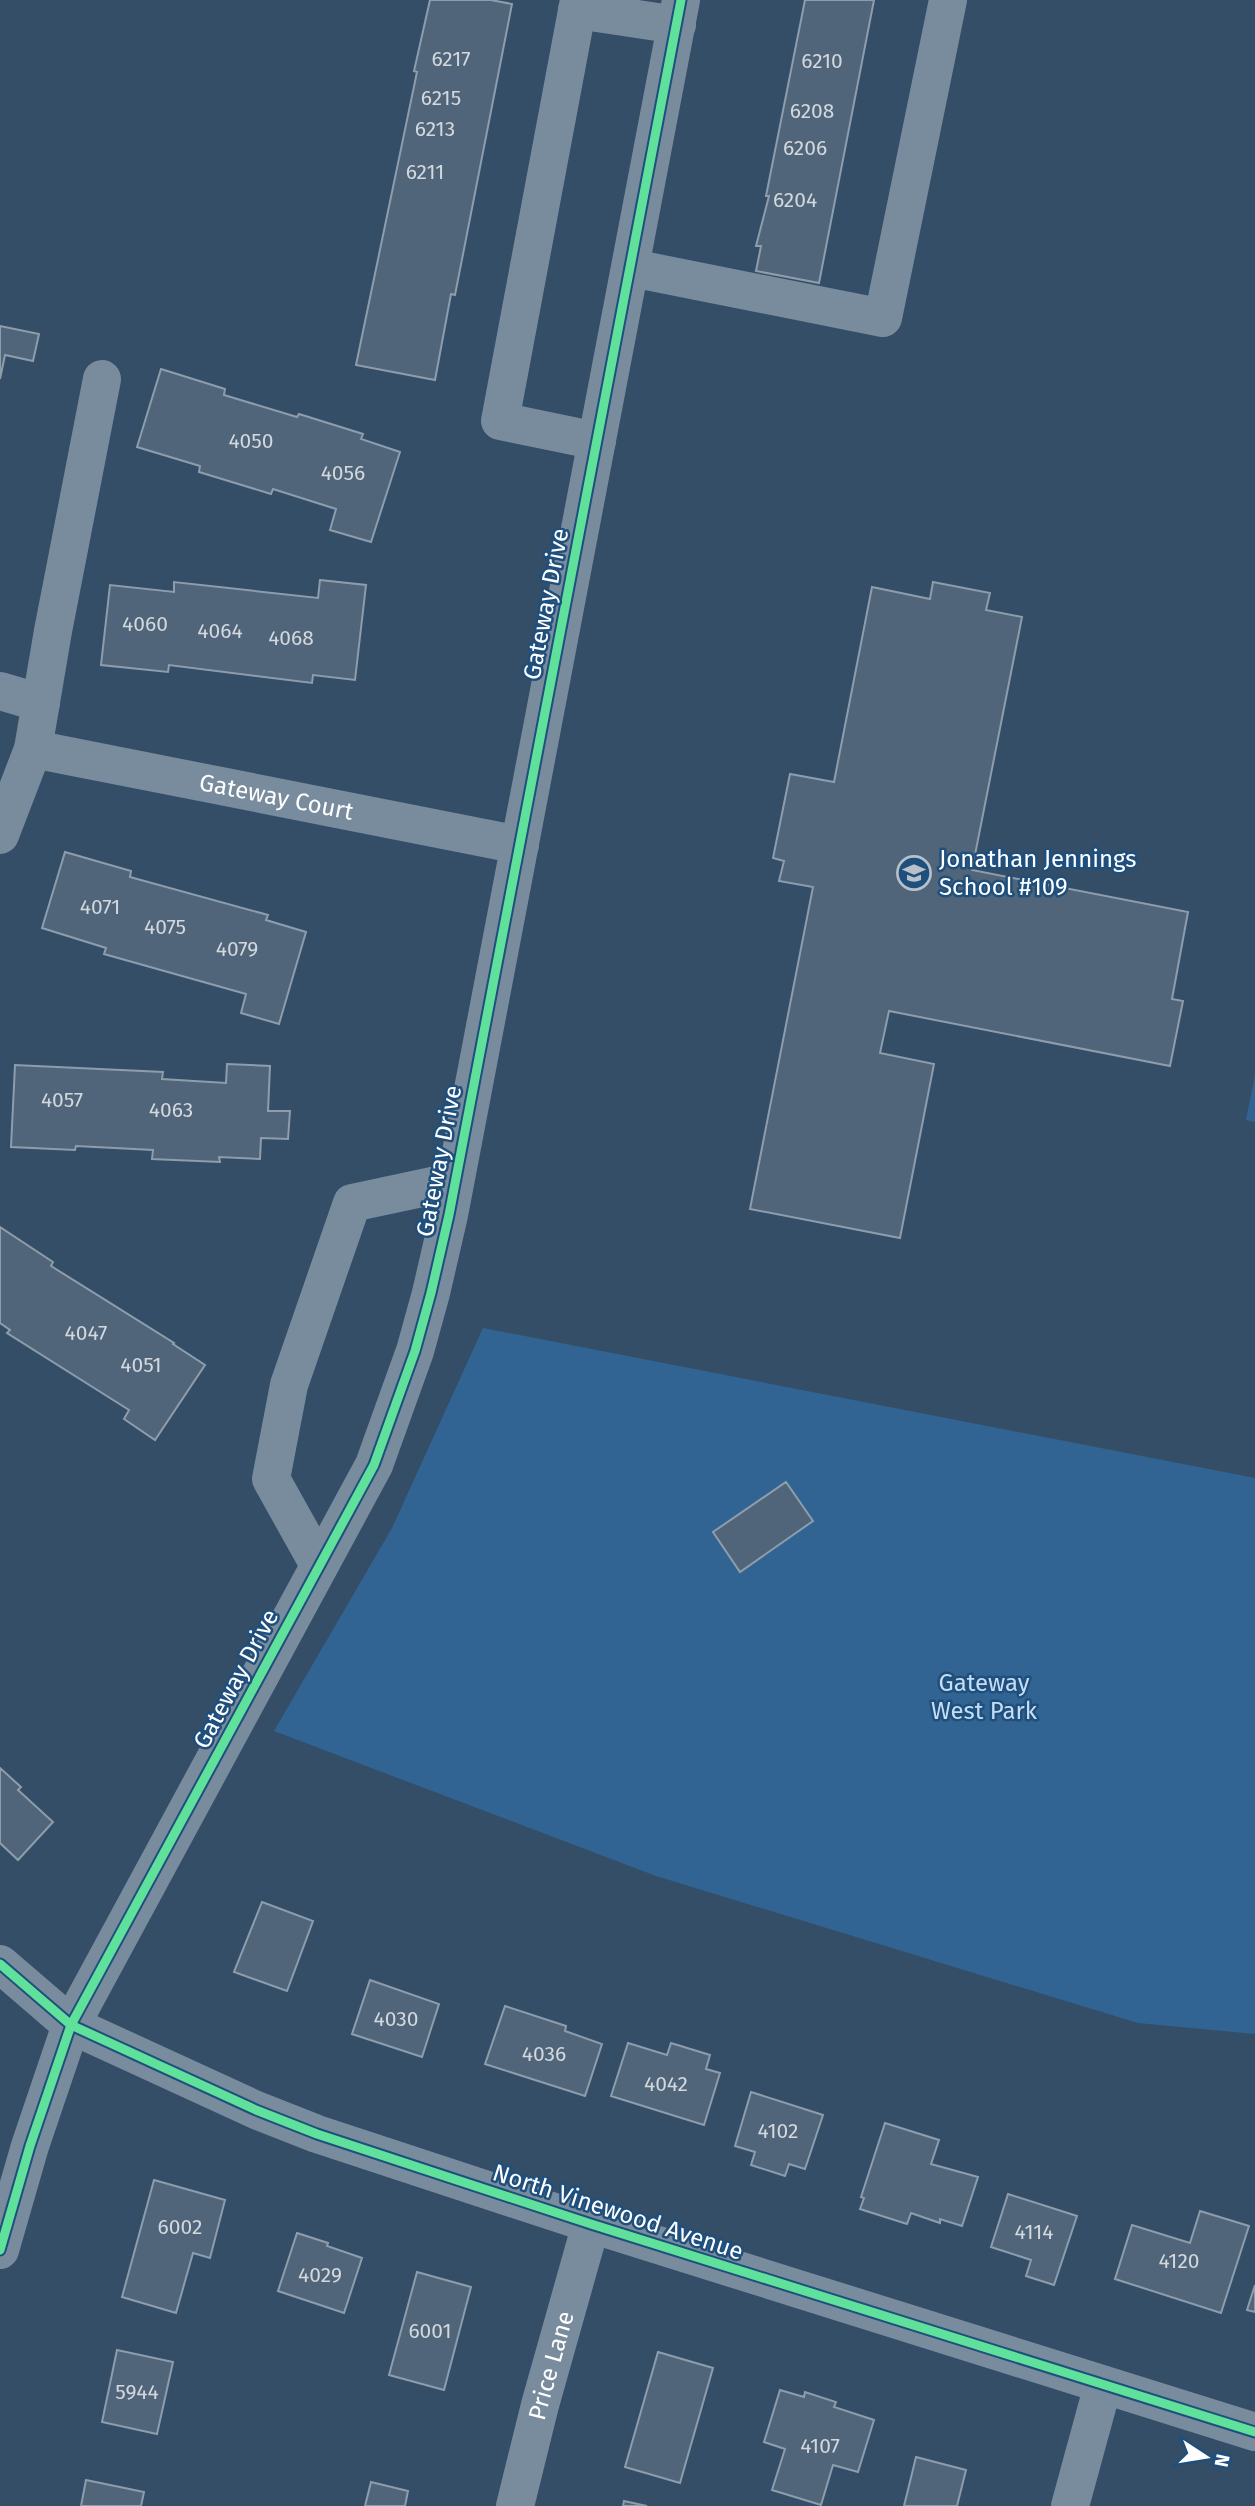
<svg xmlns="http://www.w3.org/2000/svg" width="1255" height="2506" font-family="'Fira Sans',sans-serif">
  <style>
    .green { fill: #326493 }
    .building { fill: #506579; stroke: #8d9dac; stroke-width: 2 }
    .lines { fill: none; stroke-linecap: round; stroke-linejoin: round }
    .minor { stroke: #798c9e; stroke-width: 38 }
    .cycleway-casing { stroke: #1f4f7c; stroke-width: 13 }
    .cycleway { stroke: #60e19b; stroke-width: 9 }
    .labels { text-anchor: middle; dominant-baseline: central; stroke-width: 5; stroke-linejoin: round; paint-order: stroke }
    .number-label { font-size: 21px; fill: #d3d8de }
    .street-label { font-size: 24px; fill: #fff; stroke: #1f4f7c }
    .poi-label { font-size: 24px; fill: #fff; stroke: #1f4f7c; text-anchor: start }
    .park-label { font-size: 24px; fill: #c5def5; stroke: #1f4f7c }
  </style>
  <rect width="100%" height="100%" fill="#344e67"/>
  <path class="green" d="M1255,1075V1122L1246,1120Z
    M483,1328L1255,1478V2034L1138,2023L656,1876L274,1731L392,1528Z"/>
  <path class="building" d="M430,0H491L512,4L455,295L451,294L435,380L356,365L417,72L414,71Z
    M805,0H874L819,283L756,271L761,246H756L769,196H766Z
    M0,326L39,334L33,361L5,355L0,379Z
    M161,369L225,389L224,395L297,417L299,414L363,434L361,439L400,452L371,542L330,530L336,509L273,489L271,494L199,472L200,466L137,447Z
    M320,580L366,585L355,680L313,675L312,683L169,665L168,672L101,665L110,585L174,592V582L318,598Z
    M933,582L990,593L986,610L1022,617L972,870L1188,912L1172,999L1183,1001L1170,1066L889,1011L880,1053L934,1064L900,1238L750,1209L813,887L779,881L784,861L773,858L790,774L834,782L872,587L930,599Z
    M65,852L131,871L130,877L268,915L266,920L306,932L279,1024L241,1013L246,994L104,954L106,948L42,928Z
    M227,1064L270,1066L268,1111H290L288,1139L261,1138L260,1159L219,1157L220,1162L152,1159L153,1150L76,1146L75,1150L11,1147L15,1065L163,1072L162,1079L226,1083Z
    M0,1227L53,1262L51,1266L174,1343L173,1344L205,1365L155,1440L124,1419L129,1410L7,1333L10,1330L0,1323Z
    M786,1482L813,1521L740,1572L713,1532Z
    M0,1768L21,1787L18,1790L53,1822L18,1860L0,1843Z
    M262,1902L313,1921L287,1991L234,1972Z
    M370,1980L439,2004L422,2057L352,2034Z
    M505,2006L566,2026L565,2031L602,2044L585,2096L485,2064Z
    M628,2043L667,2055L671,2043L710,2055L706,2069L720,2073L704,2125L611,2096Z
    M751,2092L823,2115L805,2169L789,2164L785,2176L751,2165L755,2152L735,2146Z
    M885,2123L939,2140L931,2164L978,2177L962,2226L940,2219V2223L911,2213L907,2224L860,2209L864,2198L861,2197Z
    M154,2180L225,2200L210,2258L193,2253L176,2313L122,2297Z
    M1008,2194L1077,2216L1054,2285L1026,2276L1031,2260L991,2247Z
    M1200,2211L1249,2226L1221,2313L1115,2279L1132,2225L1190,2243Z
    M297,2233L328,2243L327,2246L362,2258L344,2313L278,2291Z
    M417,2272L471,2287L444,2390L389,2375Z
    M1255,2285V2312L1247,2310Z
    M117,2350L173,2362L157,2434L102,2422Z
    M658,2352L713,2368L680,2483L625,2467Z
    M780,2390L804,2397L805,2392L836,2402L834,2407L874,2420L858,2472L833,2465L821,2505L772,2490L785,2449L764,2442Z
    M916,2457L966,2470L957,2506H904Z
    M86,2480L144,2492L141,2506H81Z
    M371,2482L408,2491L405,2506H365Z
    M624,2501L647,2506H623Z"/>
  <g class="lines">
    <g class="minor">
      <path d="M579,0L500,421L597,441"/>
      <path d="M577,10L677,25"/>
      <path d="M632,268L883,318L948,0"/>
      <path d="M0,691L41,703"/>
      <path id="s1" d="M33,749L520,845"/>
      <path d="M0,835L33,749L53,631L102,379"/>
      <path d="M319,1565L271,1479L289,1385L352,1203L455,1181"/>
      <path d="M0,1964L71,2025L256,2110L317,2134L591,2224L1255,2432"/>
      <path d="M0,2250L30,2146L71,2025L374,1465L415,1351L431,1293L449,1215L681,0"/>
      <path id="s2" d="M515,2506L540,2405L591,2224"/>
      <path d="M1070,2506L1103,2385"/>
    </g>
    <g class="cycleway-casing">
      <path id="cycleway" d="M0,1964L71,2025L256,2110L317,2134L591,2224L1255,2432
        M0,2250L30,2146L71,2025L374,1465L415,1351L431,1293L449,1215L681,0"/>
    </g>
    <use href="#cycleway" class="cycleway"/>
  </g>
  <defs>
    <g id="school-ring" transform="scale(1.75)"><circle r="9.5" fill="#1f4f7c" stroke="#b8c1ca" stroke-width="1.5"/><path d="M0-5L7-2L0 1L-7-2ZM-4 1L0 2.5L4 1V4Q0 6-4 4Z" fill="#b8c1ca"/></g>
  </defs>
  <g fill-rule="evenodd">
    <use href="#school-ring" x="914" y="873"/>
  </g>
  <g class="labels">
    <g class="number-label">
      <text x="451" y="59">6217</text>
      <text x="822" y="61">6210</text>
      <text x="441" y="98">6215</text>
      <text x="812" y="111">6208</text>
      <text x="435" y="129">6213</text>
      <text x="805" y="148">6206</text>
      <text x="425" y="172">6211</text>
      <text x="795" y="200">6204</text>
      <text x="251" y="441">4050</text>
      <text x="343" y="473">4056</text>
      <text x="145" y="624">4060</text>
      <text x="220" y="631">4064</text>
      <text x="291" y="638">4068</text>
      <text x="100" y="907">4071</text>
      <text x="165" y="927">4075</text>
      <text x="237" y="949">4079</text>
      <text x="62" y="1100">4057</text>
      <text x="171" y="1110">4063</text>
      <text x="86" y="1333">4047</text>
      <text x="141" y="1365">4051</text>
      <text x="396" y="2019">4030</text>
      <text x="544" y="2054">4036</text>
      <text x="666" y="2084">4042</text>
      <text x="778" y="2131">4102</text>
      <text x="180" y="2227">6002</text>
      <text x="1034" y="2232">4114</text>
      <text x="1179" y="2261">4120</text>
      <text x="320" y="2275">4029</text>
      <text x="430" y="2331">6001</text>
      <text x="137" y="2392">5944</text>
      <text x="820" y="2446">4107</text>
    </g>
    <g class="street-label">
      <text transform="translate(546 604) rotate(-79)">Gateway Drive</text>
      <text stroke="none"><textPath href="#s1" startOffset="248">Gateway Court</textPath></text>
      <text transform="translate(439 1161) rotate(-79)">Gateway Drive</text>
      <text transform="translate(236 1679) rotate(-62)">Gateway Drive</text>
      <text transform="translate(618 2212) rotate(18)">North Vinewood Avenue</text>
      <text stroke="none"><textPath href="#s2" startOffset="145">Price Lane</textPath></text>
    </g>
    <g class="poi-label">
      <text x="939" y="859">Jonathan Jennings<tspan x="939" dy="28">School #109</tspan></text>
    </g>
    <g class="park-label">
      <text x="984" y="1683">Gateway<tspan x="984" dy="28">West Park</tspan></text>
    </g>
  </g>
  <g transform="translate(1206 2457) rotate(102)" stroke="#1f4f7c" stroke-width="5" paint-order="stroke">
  <path d="M0-5L12 26L0 18L-12 26Z" fill="#ffffff"/>
  <text y="-10" font-size="19" font-weight="bold" text-anchor="middle" fill="#ffffff">N</text>
  </g>
</svg>
